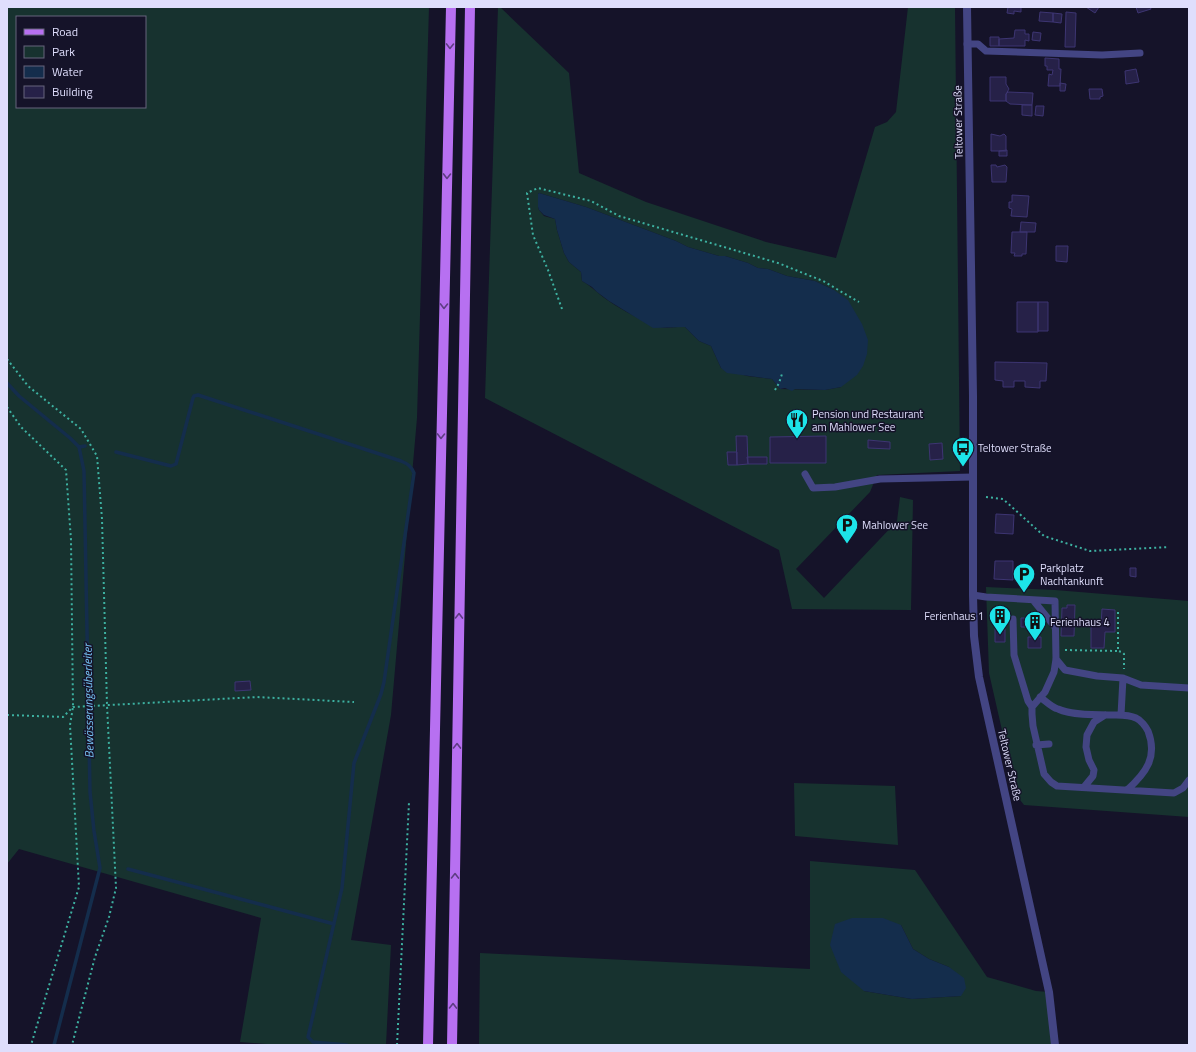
<svg xmlns="http://www.w3.org/2000/svg" width="1196" height="1052" font-family="'Titillium Web',sans-serif">
  <style>
    .green { fill: #17322f; fill-rule: evenodd }
    .water { fill: #142d4c }
    .lines { fill: none; stroke-linecap: round; stroke-linejoin: round }
    .stream { stroke: #142d4c; stroke-width: 3.5 }
    .building { fill: #262148; stroke: #3d3572 }
    .path { stroke: #3db1a1; stroke-width: 2; stroke-dasharray: 2 3; stroke-linecap: butt }
    .service { stroke: #434583; stroke-width: 7 }
    .minor { stroke: #434583; stroke-width: 8 }
    .primary { stroke: #b770f1; stroke-width: 10 }
    .oneway { stroke: #5e3d83 }
    .labels { text-anchor: middle; dominant-baseline: central; stroke-width: 3; stroke-linejoin: round; paint-order: stroke }
    .street-label { font-size: 11px; fill: #dfdefc; stroke: #151329 }
    .poi-label { font-size: 11px; fill: #dfdefc; stroke: #151329; text-anchor: start }
    .water-label { font-size: 12px; font-style: italic; fill: #76c2f2; stroke: #151329 }
  </style>
  <rect width="100%" height="100%" fill="#151329"/>
  <path class="green" d="M7,7H429L417,418L391,715L351,940L391,945L386,1045H279L240,1042L261,918L19,849L7,864ZM17,17H145V107H17Z
    M498,7H500L569,73L579,173L646,202L766,242L836,258L875,127L887,122L896,112L908,7H955L960,471L877,475L870,492L796,569L824,598L897,521L900,497L913,500L911,610L792,609L779,550L485,398ZM539,193L586,207L676,241L688,247L719,256H725L748,263L758,268L768,269L787,276L815,281L834,290L841,387L825,390L780,389L772,379L747,376L721,368L711,346L699,341L685,327C677,326 668,329 660,327C643,322 610,304 597,292C592,288 588,284 582,281L581,272L569,262L564,253L557,230L555,219L544,216L539,210L538,207V194Z
    M986,587L1055,590L1189,601V817L1024,805L1017,796L989,673Z
    M794,783L895,786L898,845L795,836Z
    M810,861L915,870L987,977L1036,991L1049,992L1055,1045H479L480,953L810,969ZM901,925L913,949L929,959L949,967L961,996L912,999L864,991Z"/>
  <path class="water" d="M539,193L586,207L676,241L688,247L719,256H725L748,263L758,268L768,269L787,276L815,281L834,290L848,300L862,324L868,340L867,354L863,366L857,375L841,387L825,390L795,389L792,391L785,388L780,389L772,379L727,373L721,368L711,346L699,341L685,327L653,328L609,301L597,292L592,287L582,281L581,272L569,262L564,253L557,230L555,219L544,215L539,210L538,207V194Z
    M852,918H883L901,925L913,949L929,959L949,967L964,978L966,988L961,996L912,999L864,991L841,972L830,945L835,924Z"/>
  <g class="lines">
    <path class="stream" d="M7,383L19,396L70,438L79,447L84,471L90,792L94,831L100,868L54,1045
      M79,447L85,446
      M116,452L171,466L176,464L193,398L194,396L198,395L401,461C408,464 411,466 414,473L384,682L381,694L354,763L342,888L308,1037L313,1042L347,1045
      M128,869L334,924"/>
  </g>
  <path class="building" d="M1008,7H1021V12L1014,11V14L1007,13Z
    M1086,7H1099L1095,13Z
    M1136,7H1150L1151,9L1138,13Z
    M1040,12L1053,13V22L1039,21Z
    M1066,12L1076,13L1075,47H1065Z
    M1053,13L1062,14L1061,23L1053,22Z
    M1015,30H1025V34H1029V41L1025,40V46H999V39L1014,38Z
    M1033,32L1041,33L1040,41L1032,40Z
    M990,37H999V46H990Z
    M1045,58L1059,59V69H1061L1060,86H1048L1049,74L1052,75L1053,70H1047V66H1045Z
    M1136,69L1139,82L1126,84L1125,71Z
    M990,77H1006V84L1009,89L1006,94V101H990Z
    M1060,83L1066,84L1065,91H1060Z
    M1089,89H1102L1103,96L1100,97V99H1090Z
    M1008,92L1033,93L1032,105L1010,104L1006,101V94Z
    M1022,105H1032V116L1022,115Z
    M1036,106H1044L1043,116L1035,115Z
    M991,134L1000,136L1004,134L1006,136V151H991Z
    M1007,150V156H999V151Z
    M991,165H996L997,167L1005,165L1007,167L1006,182H992Z
    M1012,195L1029,196L1027,217L1011,216L1012,209L1009,208V202H1012Z
    M1021,222L1036,223L1035,232H1020Z
    M1012,232H1027L1026,254H1022V256H1014L1015,253H1011Z
    M1056,246H1068L1067,262L1056,261Z
    M1017,302H1038V332H1017Z
    M1038,302H1048V331H1038Z
    M995,362L1047,363L1046,381H1040V388L1025,387V381H1014V387H1003V381L995,380Z
    M736,436H747L748,464L737,465Z
    M826,436V463H770V437Z
    M868,440L890,442V449L868,448Z
    M942,443L943,459L930,460L929,444Z
    M727,452H737V465H728Z
    M747,457H767V464H748Z
    M996,514L1014,515L1013,534L995,533Z
    M995,561H1013V580L994,579Z
    M1130,568H1136V577L1130,576Z
    M1067,605H1075L1074,636H1061L1062,608H1067Z
    M1102,609L1115,610V632H1105L1104,648H1091V625H1101Z
    M995,618H1005V630L995,629Z
    M1021,618H1034V627H1021Z
    M995,629L1005,630V642H995Z
    M1028,637H1041V648H1028Z
    M250,681L251,690L235,691V682Z"/>
  <g class="lines">
    <path class="path" d="M562,309L548,270L533,235L527,193L538,188L591,201L619,216L778,263L823,281L859,302
      M7,359L28,386L81,429L97,456L102,519L107,705L116,888L109,917L95,957L72,1045
      M775,390L779,383L782,374
      M7,407L21,427L66,470L71,540L73,707L70,725L79,887L31,1045
      M986,497L1003,499L1044,536L1090,551L1169,547
      M1118,612V651L1122,652L1124,654V669
      M1065,650L1118,651
      M7,715L63,717L73,707L257,697L354,702
      M397,1045L409,802"/>
    <path class="service" d="M967,44H978L986,51L1102,55L1140,53
      M805,474L813,488L835,487L880,479L973,477
      M973,595L986,597L1055,601L1056,659L1054,672L1045,692L1032,707V714L1033,726L1044,774L1051,782L1057,786L1174,793L1183,788L1189,780
      M1033,600L1055,627
      M1013,619L1014,655L1028,701L1032,707
      M1056,659L1065,670L1097,676L1123,678L1141,685L1189,688
      M1040,697C1046,701 1051,707 1058,709C1071,715 1094,715 1109,715C1118,715 1128,714 1136,718C1141,720 1146,727 1148,731C1158,757 1146,773 1127,790
      M1121,715L1123,678
      M1036,745L1049,744
      M1084,787L1093,776L1094,770L1089,760L1086,747L1087,735L1094,722L1105,715"/>
    <path class="minor" d="M967,7L973,396V595L974,636L979,677L1049,992L1055,1045"/>
    <path class="primary" d="M428,1045L451,7
      M452,1045L470,7"/>
  </g>
  <defs><path id="oneway-chevron" d="M-2-3.5L2.5 0L-2 3.5" fill="none" stroke-width="1.6" stroke-linecap="round" stroke-linejoin="round"/></defs>
  <g class="oneway">
    <use href="#oneway-chevron" transform="translate(450 46) rotate(91)"/>
    <use href="#oneway-chevron" transform="translate(447 176) rotate(91)"/>
    <use href="#oneway-chevron" transform="translate(444 306) rotate(91)"/>
    <use href="#oneway-chevron" transform="translate(441 436) rotate(91)"/>
    <use href="#oneway-chevron" transform="translate(459 616) rotate(-89)"/>
    <use href="#oneway-chevron" transform="translate(457 746) rotate(-89)"/>
    <use href="#oneway-chevron" transform="translate(455 876) rotate(-89)"/>
    <use href="#oneway-chevron" transform="translate(453 1006) rotate(-89)"/>
  </g>
  <defs>
    <g id="restaurant-pin" transform="scale(1.15)"><path d="M0 17L-7.5 6A9.5 9.5 0 1 1 7.5 6Z" fill="#1de4e9" stroke="#151329"/><path d="M-5-6h1v4h1v-4h1v4h1v-4h1v5L-1.5 .5V6h-2V.5L-5-1ZM5-6V6H3V1.5H1.5Q1.5-4 5-6Z" fill="#111"/></g>
    <g id="bus-pin" transform="scale(1.15)"><path d="M0 17L-7.5 6A9.5 9.5 0 1 1 7.5 6Z" fill="#1de4e9" stroke="#151329"/><path d="M-5-6H5V4H4V6H2V4H-2V6H-4V4H-5ZM-3.5-4V0h7V-4ZM-3.5 1.2v1.5H-2V1.2ZM2 1.2v1.5H3.5V1.2Z" fill="#111"/></g>
    <g id="parking-pin" transform="scale(1.15)"><path d="M0 17L-7.5 6A9.5 9.5 0 1 1 7.5 6Z" fill="#1de4e9" stroke="#151329"/><path d="M-3.5-5.5H1a3.5 3.5 0 0 1 0 7H-1V5.5H-3.5ZM-1-3.4V-.6H.8a1.4 1.4 0 0 0 0-2.8Z" fill="#111"/></g>
    <g id="building-pin" transform="scale(1.15)"><path d="M0 17L-7.5 6A9.5 9.5 0 1 1 7.5 6Z" fill="#1de4e9" stroke="#151329"/><path d="M-4-6H4V6H1V3H-1V6H-4ZM-2.5-4.3h1.7v1.8h-1.7ZM.8-4.3h1.7v1.8H.8ZM-2.5-1h1.7V.8h-1.7ZM.8-1h1.7V.8H.8Z" fill="#111"/></g>
  </defs>
  <g fill-rule="evenodd">
    <use href="#restaurant-pin" x="797" y="420"/>
    <use href="#bus-pin" x="963" y="448"/>
    <use href="#parking-pin" x="847" y="525"/>
    <use href="#parking-pin" x="1024" y="574"/>
    <use href="#building-pin" x="1000" y="616"/>
    <use href="#building-pin" x="1035" y="622"/>
  </g>
  <g class="labels">
    <g class="street-label">
      <text transform="translate(958 122) rotate(-91)">Teltower Straße</text>
      <text transform="translate(1010 765) rotate(77)">Teltower Straße</text>
    </g>
    <g class="poi-label">
      <text x="812" y="414">Pension und Restaurant<tspan x="812" dy="13">am Mahlower See</tspan></text>
      <text x="978" y="448">Teltower Straße</text>
      <text x="862" y="525">Mahlower See</text>
      <text x="1040" y="568">Parkplatz<tspan x="1040" dy="13">Nachtankunft</tspan></text>
      <text x="984" y="616" text-anchor="end">Ferienhaus 1</text>
      <text x="1050" y="622">Ferienhaus 4</text>
    </g>
    <g class="water-label">
      <text transform="translate(88 701) rotate(-91)">Bewässerungsüberleiter</text>
    </g>
  </g>
  <rect width="1196" height="1052" fill="none" stroke="#dfdefc" stroke-width="16"/>
  <rect x="16" y="16" width="130" height="92" fill="#151329" stroke="#66647d"/>
  <rect x="24" y="29" width="20" height="6" fill="#b770f1" stroke="#66647d"/>
  <text x="52" y="36" font-size="12" fill="#dfdefc">Road</text>
  <rect x="24" y="46" width="20" height="12" fill="#17322f" stroke="#66647d"/>
  <text x="52" y="56" font-size="12" fill="#dfdefc">Park</text>
  <rect x="24" y="66" width="20" height="12" fill="#142d4c" stroke="#66647d"/>
  <text x="52" y="76" font-size="12" fill="#dfdefc">Water</text>
  <rect x="24" y="86" width="20" height="12" fill="#262148" stroke="#66647d"/>
  <text x="52" y="96" font-size="12" fill="#dfdefc">Building</text>
</svg>
